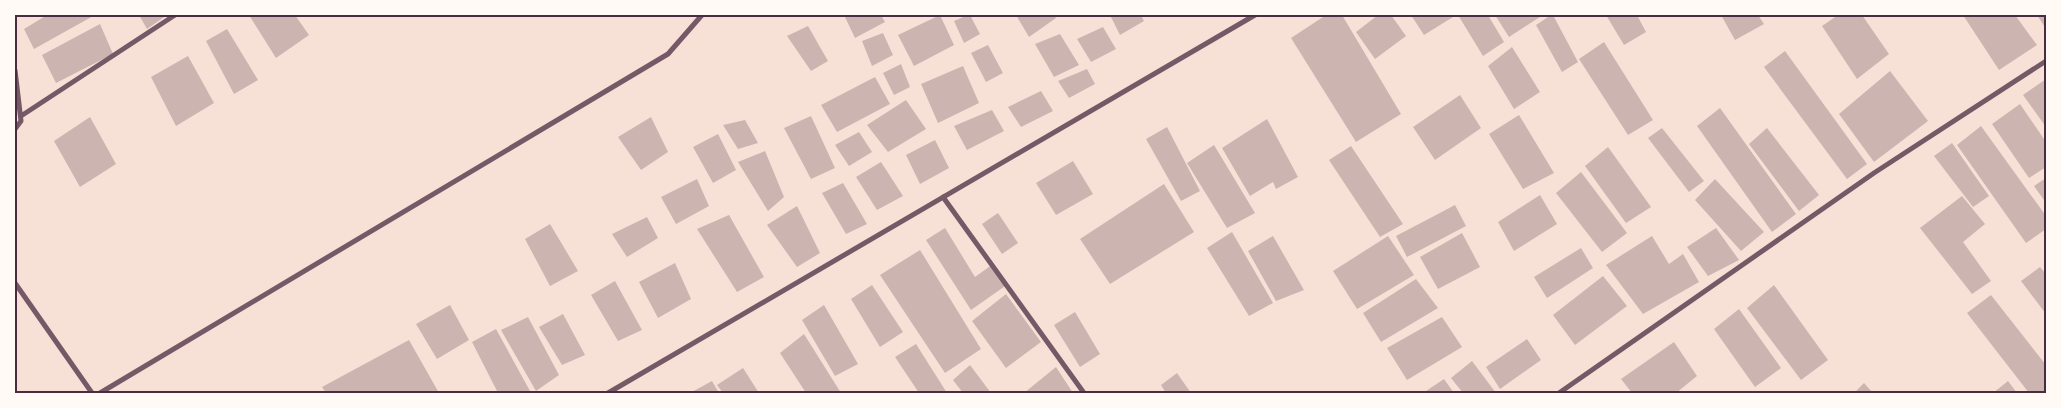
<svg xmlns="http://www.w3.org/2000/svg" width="2061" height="408" font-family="Commissioner,sans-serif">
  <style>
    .building { fill: #ccb4b1 }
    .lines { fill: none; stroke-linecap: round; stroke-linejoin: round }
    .minor { stroke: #755966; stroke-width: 5 }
    .neatline { fill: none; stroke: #4a2c40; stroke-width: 2 }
  </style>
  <rect width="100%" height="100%" fill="#f7e1d7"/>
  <path class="building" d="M47,15H95L34,49L24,29Z
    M139,15H167L147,29Z
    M249,15H295L309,35L276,58Z
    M844,15H881L885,22L855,38Z
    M940,15L954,45L914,66L898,35Z
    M968,15H970L980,34L964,43L954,21Z
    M1016,15H1054L1056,18L1029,37Z
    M1110,15H1141L1144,21L1120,35Z
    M1326,15H1342L1401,114L1356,142L1291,38Z
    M1378,15H1391L1406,36L1375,59L1356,32Z
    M1411,15H1451L1453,17L1424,35Z
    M1458,15H1488L1504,42L1483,56Z
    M1495,15H1543L1509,37Z
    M1551,15H1553L1578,62L1562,72L1536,25Z
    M1606,15H1637L1646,32L1624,45Z
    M1721,15H1758L1764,24L1735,40Z
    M1838,15H1862L1889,54L1857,79L1822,26Z
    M1963,15H2015L2037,45L1999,70Z
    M2037,15H2046V29Z
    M100,24L113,54L56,83L42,55Z
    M808,26L828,61L811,71L787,36Z
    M1103,27L1116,49L1091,62L1077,39Z
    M227,29L258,80L234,94L206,41Z
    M883,33L893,55L872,66L862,41Z
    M1060,34L1079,65L1054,77L1035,44Z
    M1604,42L1653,120L1628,135L1579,59Z
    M988,45L1003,73L986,82L971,53Z
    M1512,47L1540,92L1514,109L1488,66Z
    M1785,51L1867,164L1847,179L1764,67Z
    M188,56L214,103L176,126L151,77Z
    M901,64L910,87L894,95L883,73Z
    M963,66L979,103L938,123L921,84Z
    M1087,69L1095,84L1069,98L1058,81Z
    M1890,71L1928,121L1874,162L1839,114Z
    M875,77L890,104L837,132L821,105Z
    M2046,79V127L2023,95Z
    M1041,91L1053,111L1021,127L1008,107Z
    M1460,95L1481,128L1435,160L1413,127Z
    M906,100L926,129L888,152L867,125Z
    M2020,104L2046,142V167L2029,178L1992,124Z
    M1720,108L1796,214L1772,232L1697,126Z
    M992,110L1004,131L967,150L954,126Z
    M1519,115L1554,173L1523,189L1489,134Z
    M811,116L835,168L811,179L784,128Z
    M90,117L116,164L80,187L54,141Z
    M651,117L668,152L641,170L618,137Z
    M1267,119L1298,177L1276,189L1273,182L1250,196L1222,148Z
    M745,120L758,143L738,149L723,125Z
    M1981,126L2046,216V229L2026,243L1957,145Z
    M1167,127L1200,191L1181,201L1146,139Z
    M1662,128L1704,181L1689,192L1648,138Z
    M1767,128L1819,195L1799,211L1749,144Z
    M859,132L872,152L849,166L835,145Z
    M718,134L736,170L713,183L693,147Z
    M935,140L949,168L920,184L906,155Z
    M1952,143L1989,196L1973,207L1934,156Z
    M1214,145L1255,213L1227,228L1187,163Z
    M1351,146L1403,224L1380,237L1329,160Z
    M1608,147L1651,207L1626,223L1585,166Z
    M765,151L784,197L768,211L738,162Z
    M1073,161L1093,194L1056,215L1036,183Z
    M881,162L903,196L877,210L856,177Z
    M1581,172L1627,233L1602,252L1556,193Z
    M2046,178V203L2034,186Z
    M697,179L709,206L676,224L661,197Z
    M1715,179L1764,232L1741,251L1695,200Z
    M843,183L867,224L846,234L822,193Z
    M1164,184L1194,232L1110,284L1080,239Z
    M1540,195L1557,224L1514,251L1498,222Z
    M1962,196L1985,224L1963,242L1991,281L1972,294L1920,228Z
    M1455,205L1466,226L1407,257L1396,236Z
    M797,206L820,253L797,267L767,225Z
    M998,213L1018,243L1002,254L982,224Z
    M729,215L764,277L737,292L697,229Z
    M647,217L658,238L627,257L612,234Z
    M550,224L578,271L550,286L525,239Z
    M945,228L975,277L993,264L1008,284L971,310L926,240Z
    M1716,228L1739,260L1708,276L1687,247Z
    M1232,232L1273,303L1249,316L1207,248Z
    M1462,233L1480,267L1438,289L1420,257Z
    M1273,236L1304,290L1276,301L1248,251Z
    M1388,236L1414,275L1357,309L1333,271Z
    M1652,236L1669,264L1683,254L1699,282L1643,314L1606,265Z
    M1581,248L1593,268L1547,298L1534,277Z
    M920,250L981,349L945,373L880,275Z
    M675,263L691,299L658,318L639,282Z
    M2040,267L2046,274V314L2021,281Z
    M1603,276L1627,306L1575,345L1553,315Z
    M1416,279L1438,308L1381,342L1363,313Z
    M615,281L642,330L618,341L591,295Z
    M872,285L903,332L880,347L851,299Z
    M1774,285L1828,360L1801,380L1747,308Z
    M1006,294L1041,342L1006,368L972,321Z
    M1991,295L2046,365V393H2029L1967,313Z
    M450,305L469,340L437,359L416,324Z
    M824,305L858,364L835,376L802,320Z
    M1739,309L1781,368L1755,387L1714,329Z
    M1075,312L1100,354L1080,367L1054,325Z
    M563,314L585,355L562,365L539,327Z
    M528,317L559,375L536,391L501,330Z
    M1442,317L1462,347L1407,380L1387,348Z
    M496,329L530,391L526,393H498L472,342Z
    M804,334L841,393H806L780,353Z
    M1527,339L1541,360L1500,389L1486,367Z
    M409,340L439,393H326L322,387Z
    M1674,342L1697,376L1676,393H1632L1621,379Z
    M916,344L947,393H919L895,357Z
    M1472,361L1496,393H1463L1451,378Z
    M970,365L991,393H963L953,380Z
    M1056,367L1073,393H1024Z
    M743,368L759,393H723L717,385Z
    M1177,373L1191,393H1166L1161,385Z
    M1444,379L1454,393H1423Z
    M712,381L719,393H690Z
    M2008,381L2017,393H1993Z
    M1864,383L1873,393H1854Z"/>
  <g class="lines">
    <path class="minor" d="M15,70L21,121L15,129
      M21,116L175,15
      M943,197L1084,393
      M15,283L92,393
      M100,393L668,54L702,15
      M608,393L1255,15
      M1559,393L1874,173L2046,61"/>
  </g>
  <rect width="2061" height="408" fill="none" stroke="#fffaf5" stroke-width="32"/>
  <rect x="16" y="16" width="2029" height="376" class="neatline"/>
</svg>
